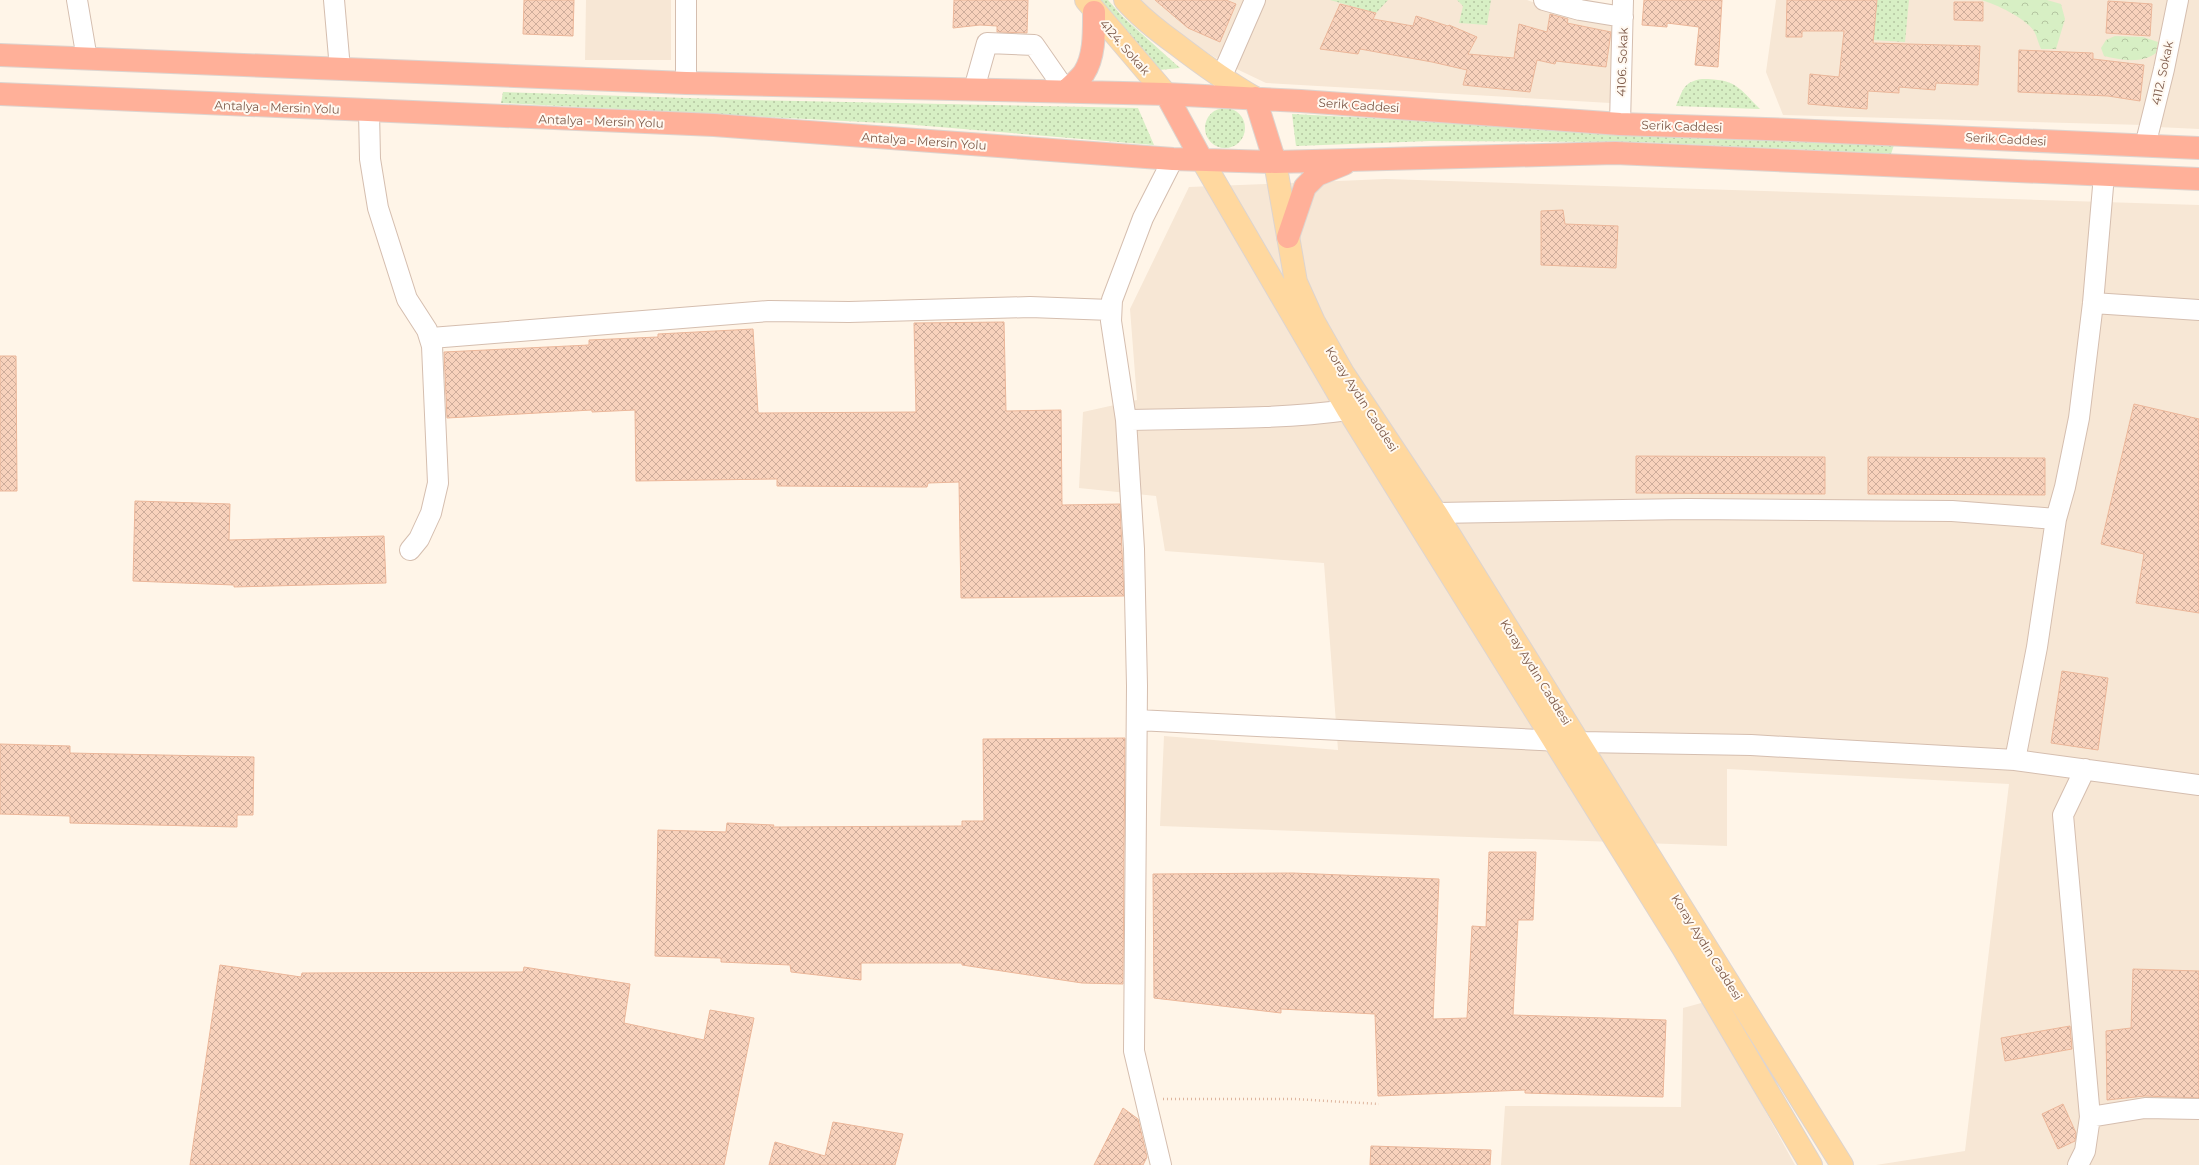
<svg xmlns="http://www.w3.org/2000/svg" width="2199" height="1165" font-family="Montserrat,sans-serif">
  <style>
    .residential { fill: #f7e7d5 }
    .green { fill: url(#green-dots) }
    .forest { fill: url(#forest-crowns) }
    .building { fill: url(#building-cross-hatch); stroke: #ecb79a }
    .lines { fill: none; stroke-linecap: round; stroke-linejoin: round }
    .minor-casing { stroke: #d5beaf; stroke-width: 22 }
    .major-casing { stroke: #ddd4cf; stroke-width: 24 }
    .highway-casing { stroke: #ddd4cf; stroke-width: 24 }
    .path { stroke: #deb59e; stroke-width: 2.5; stroke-dasharray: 1 3; stroke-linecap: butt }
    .minor { stroke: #fff; stroke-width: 20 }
    .major { stroke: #ffd89f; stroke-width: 22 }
    .highway { stroke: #ffb099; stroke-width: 22 }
    .labels { text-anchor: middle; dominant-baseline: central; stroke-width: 4; stroke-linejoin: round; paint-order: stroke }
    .street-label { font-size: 12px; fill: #7d5948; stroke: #fff9f1 }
  </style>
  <defs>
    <pattern id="green-dots" width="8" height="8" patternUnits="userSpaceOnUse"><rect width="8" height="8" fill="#d7efc4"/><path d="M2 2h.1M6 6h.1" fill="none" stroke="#b4c5a1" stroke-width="1.8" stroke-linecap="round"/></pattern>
    <pattern id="forest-crowns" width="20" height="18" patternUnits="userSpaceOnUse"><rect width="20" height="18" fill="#d7efc4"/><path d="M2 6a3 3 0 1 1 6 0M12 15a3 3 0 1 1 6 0" fill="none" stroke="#b4c5a1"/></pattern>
    <pattern id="building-cross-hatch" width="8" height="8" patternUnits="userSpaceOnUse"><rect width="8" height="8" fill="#f8d2bc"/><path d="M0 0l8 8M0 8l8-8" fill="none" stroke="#cead9b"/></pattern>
  </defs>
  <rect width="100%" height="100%" fill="#fff5e8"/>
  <path class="residential" d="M586,0H671V60H585Z
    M1136,0H1527L1552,9L1616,22L1610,103L1266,83L1224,63L1178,34Z
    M1776,0H2167L2144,125L1783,115L1766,72Z
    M2186,0H2199V129L2157,127Z
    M1386,179L2199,205V1165H1876L1965,1151L2009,784L1727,769V846L1160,826L1164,736L1338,750L1324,563L1165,551L1156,496L1079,488L1083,412L1137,400L1130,309L1189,187Z
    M1705,1002L1795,1165H1501L1505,1106L1681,1107L1683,1008Z"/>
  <path class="green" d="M1100,0H1108L1123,17L1180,68L1159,70L1119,25Z
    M1330,0H1388L1376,13Z
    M1457,0H1491L1487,25L1459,23L1463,6Z
    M1877,0H1909L1905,42L1873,40Z
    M1702,79C1736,79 1738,87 1760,109L1676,106C1683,90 1683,82 1702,79Z
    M503,92L749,100L1138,108L1154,145L903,124L501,103Z
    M1205 128a20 20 0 1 1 40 0a20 20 0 1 1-40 0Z
    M1292,114L1894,145L1891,154L1640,142L1430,141L1296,146Z"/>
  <path class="forest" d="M1981,0H2047L2061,4L2065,19L2056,49H2041C2038,43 2037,36 2034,31C2025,18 1996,4 1981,0Z
    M2115,36L2143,37L2158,42L2156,53C2142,64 2120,60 2104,56L2101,48L2106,40Z"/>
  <path class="building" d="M524,0H574L573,36L523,34Z
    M954,0H1028L1027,33L997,32V26L980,25L953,28Z
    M1155,0H1226L1236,4L1220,42L1188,28Z
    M1644,0H1722L1718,67L1695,65L1699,27L1667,23V27L1642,25Z
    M1787,0H1877L1873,43L1980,46L1978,85L1936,83L1935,90L1899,87V93L1868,91L1867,109L1808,104L1810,74L1839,77L1844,31H1802V37H1786Z
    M2108,1L2152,4L2150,36L2106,33Z
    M1954,2H1983V21L1954,20Z
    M1340,4L1376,13L1373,19L1413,26L1416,16L1448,26L1449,25L1477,37L1468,54L1514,58L1519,24L1547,32L1550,14L1568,19L1567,23L1611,32L1606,67L1556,61L1555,64L1537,60L1530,92L1463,85L1467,70L1432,62L1360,49L1358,54L1320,49Z
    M2019,50L2093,53V59L2144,65L2140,101L2108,96L2018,92Z
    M1563,210L1565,224L1618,226L1616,268L1541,265V211Z
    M1004,322L1006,411L1061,410L1062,505L1120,504L1124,596L961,598L959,482L928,483L927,487L777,486V479L636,481L635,410L592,412V410L447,418L444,352L589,345V340L658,337V334L753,329L758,413L916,412L914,323Z
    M0,356H16L17,491H0Z
    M2134,404L2199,419V613L2136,603L2144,554L2101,544Z
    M1636,456L1825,457V494L1636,493Z
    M1868,457L2045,458V495L1868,494Z
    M135,501L230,504L229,540L384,536L386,583L234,587V585L133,581Z
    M2062,671L2108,678L2098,750L2051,743Z
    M1125,738L1123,984L1082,983L962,965V963H861V980L791,972L790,965L721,962V958L655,956L658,830L726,832L727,823L774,825L773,827L962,826V821H984L983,739Z
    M0,744L70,746V753L254,757L253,815H237V827L70,823V816L0,814Z
    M1489,852H1536L1533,920H1518L1513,1015L1666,1020L1663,1097L1525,1093V1090L1378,1096L1375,1014L1281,1009V1013L1154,998L1153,874L1293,873L1439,879L1433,1019L1467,1018L1472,926L1486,927Z
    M220,965L301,977L302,973L523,972L524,967L630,984L624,1023L704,1040L710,1010L754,1018L724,1165H190Z
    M2133,969L2199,971V1098L2145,1096L2107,1100L2106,1031L2131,1028Z
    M2070,1026L2072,1049L2005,1061L2001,1038Z
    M2063,1104L2076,1133L2075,1141L2058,1149L2042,1114Z
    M1123,1108L1138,1119L1147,1157L1143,1165H1094Z
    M833,1122L903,1134L895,1165H769L775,1142L825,1156Z
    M1371,1146L1491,1150L1490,1165H1370Z"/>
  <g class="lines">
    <g class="minor-casing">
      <path id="minor" d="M77,0L87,59
        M334,0L340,69
        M1544,0L1580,10L1623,17
        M1221,78L1255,0
        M686,83V0
        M974,89L987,43L1034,45L1066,91
        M369,111L370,159L378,208L407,299L427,330L432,346L438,483L431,513L419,539L410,550
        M1620,124L1623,0
        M2145,146L2164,69L2178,0
        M2093,303L2199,310
        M431,338L769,311L849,312L1030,307L1111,310
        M1126,420C1200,418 1275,420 1348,410
        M1436,513L1688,509L1952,511L2056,519
        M1137,720L1581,742L1751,745L2015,760L2199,785
        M2015,760L2037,647L2056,519L2065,487L2079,418L2093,303L2104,175
        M2090,1117L2145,1108L2199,1109
        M1161,1165L1134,1051L1137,686L1134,549L1126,420L1111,321L1112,300L1143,218L1173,159
        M2078,1165L2085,1151L2090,1117L2063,815L2085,769"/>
    </g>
    <g class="major-casing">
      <path id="major" d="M1086,0L1166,94
        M1125,0C1140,17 1158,31 1176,44C1202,64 1227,82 1255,98
        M1202,160L1348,410L1683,948L1811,1165
        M1275,162L1296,282L1314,322L1343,373L1436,513L1842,1165"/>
    </g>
    <g class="highway-casing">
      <path id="highway" d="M0,55L686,83L1166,94L1301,101L1620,124L1792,130L2199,148
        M1066,91C1072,85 1079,80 1084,73C1095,56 1094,31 1094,12
        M0,94L714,125L1173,159L1275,162L1615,153L2199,179
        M1166,94L1202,160
        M1255,98L1275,162
        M1288,237L1305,187L1317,175L1344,164"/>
    </g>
    <path class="path" d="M1163,1099H1294L1379,1104"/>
    <use href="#minor" class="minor"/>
    <use href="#major" class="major"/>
    <use href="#highway" class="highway"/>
  </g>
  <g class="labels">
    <g class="street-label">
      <text transform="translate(1125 47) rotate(49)">4124. Sokak</text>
      <text transform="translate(1622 62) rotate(-88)">4106. Sokak</text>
      <text transform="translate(2162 73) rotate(-78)">4112. Sokak</text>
      <text transform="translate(1359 105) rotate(4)">Serik Caddesi</text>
      <text transform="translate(277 107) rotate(2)">Antalya - Mersin Yolu</text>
      <text transform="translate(601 121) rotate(2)">Antalya - Mersin Yolu</text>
      <text transform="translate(1682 126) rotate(2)">Serik Caddesi</text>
      <text transform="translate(2006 139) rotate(3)">Serik Caddesi</text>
      <text transform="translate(924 141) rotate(4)">Antalya - Mersin Yolu</text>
      <text transform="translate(1362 399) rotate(57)">Koray Aydın Caddesi</text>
      <text transform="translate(1536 672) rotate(58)">Koray Aydın Caddesi</text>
      <text transform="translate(1707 947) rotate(58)">Koray Aydın Caddesi</text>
    </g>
  </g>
</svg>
